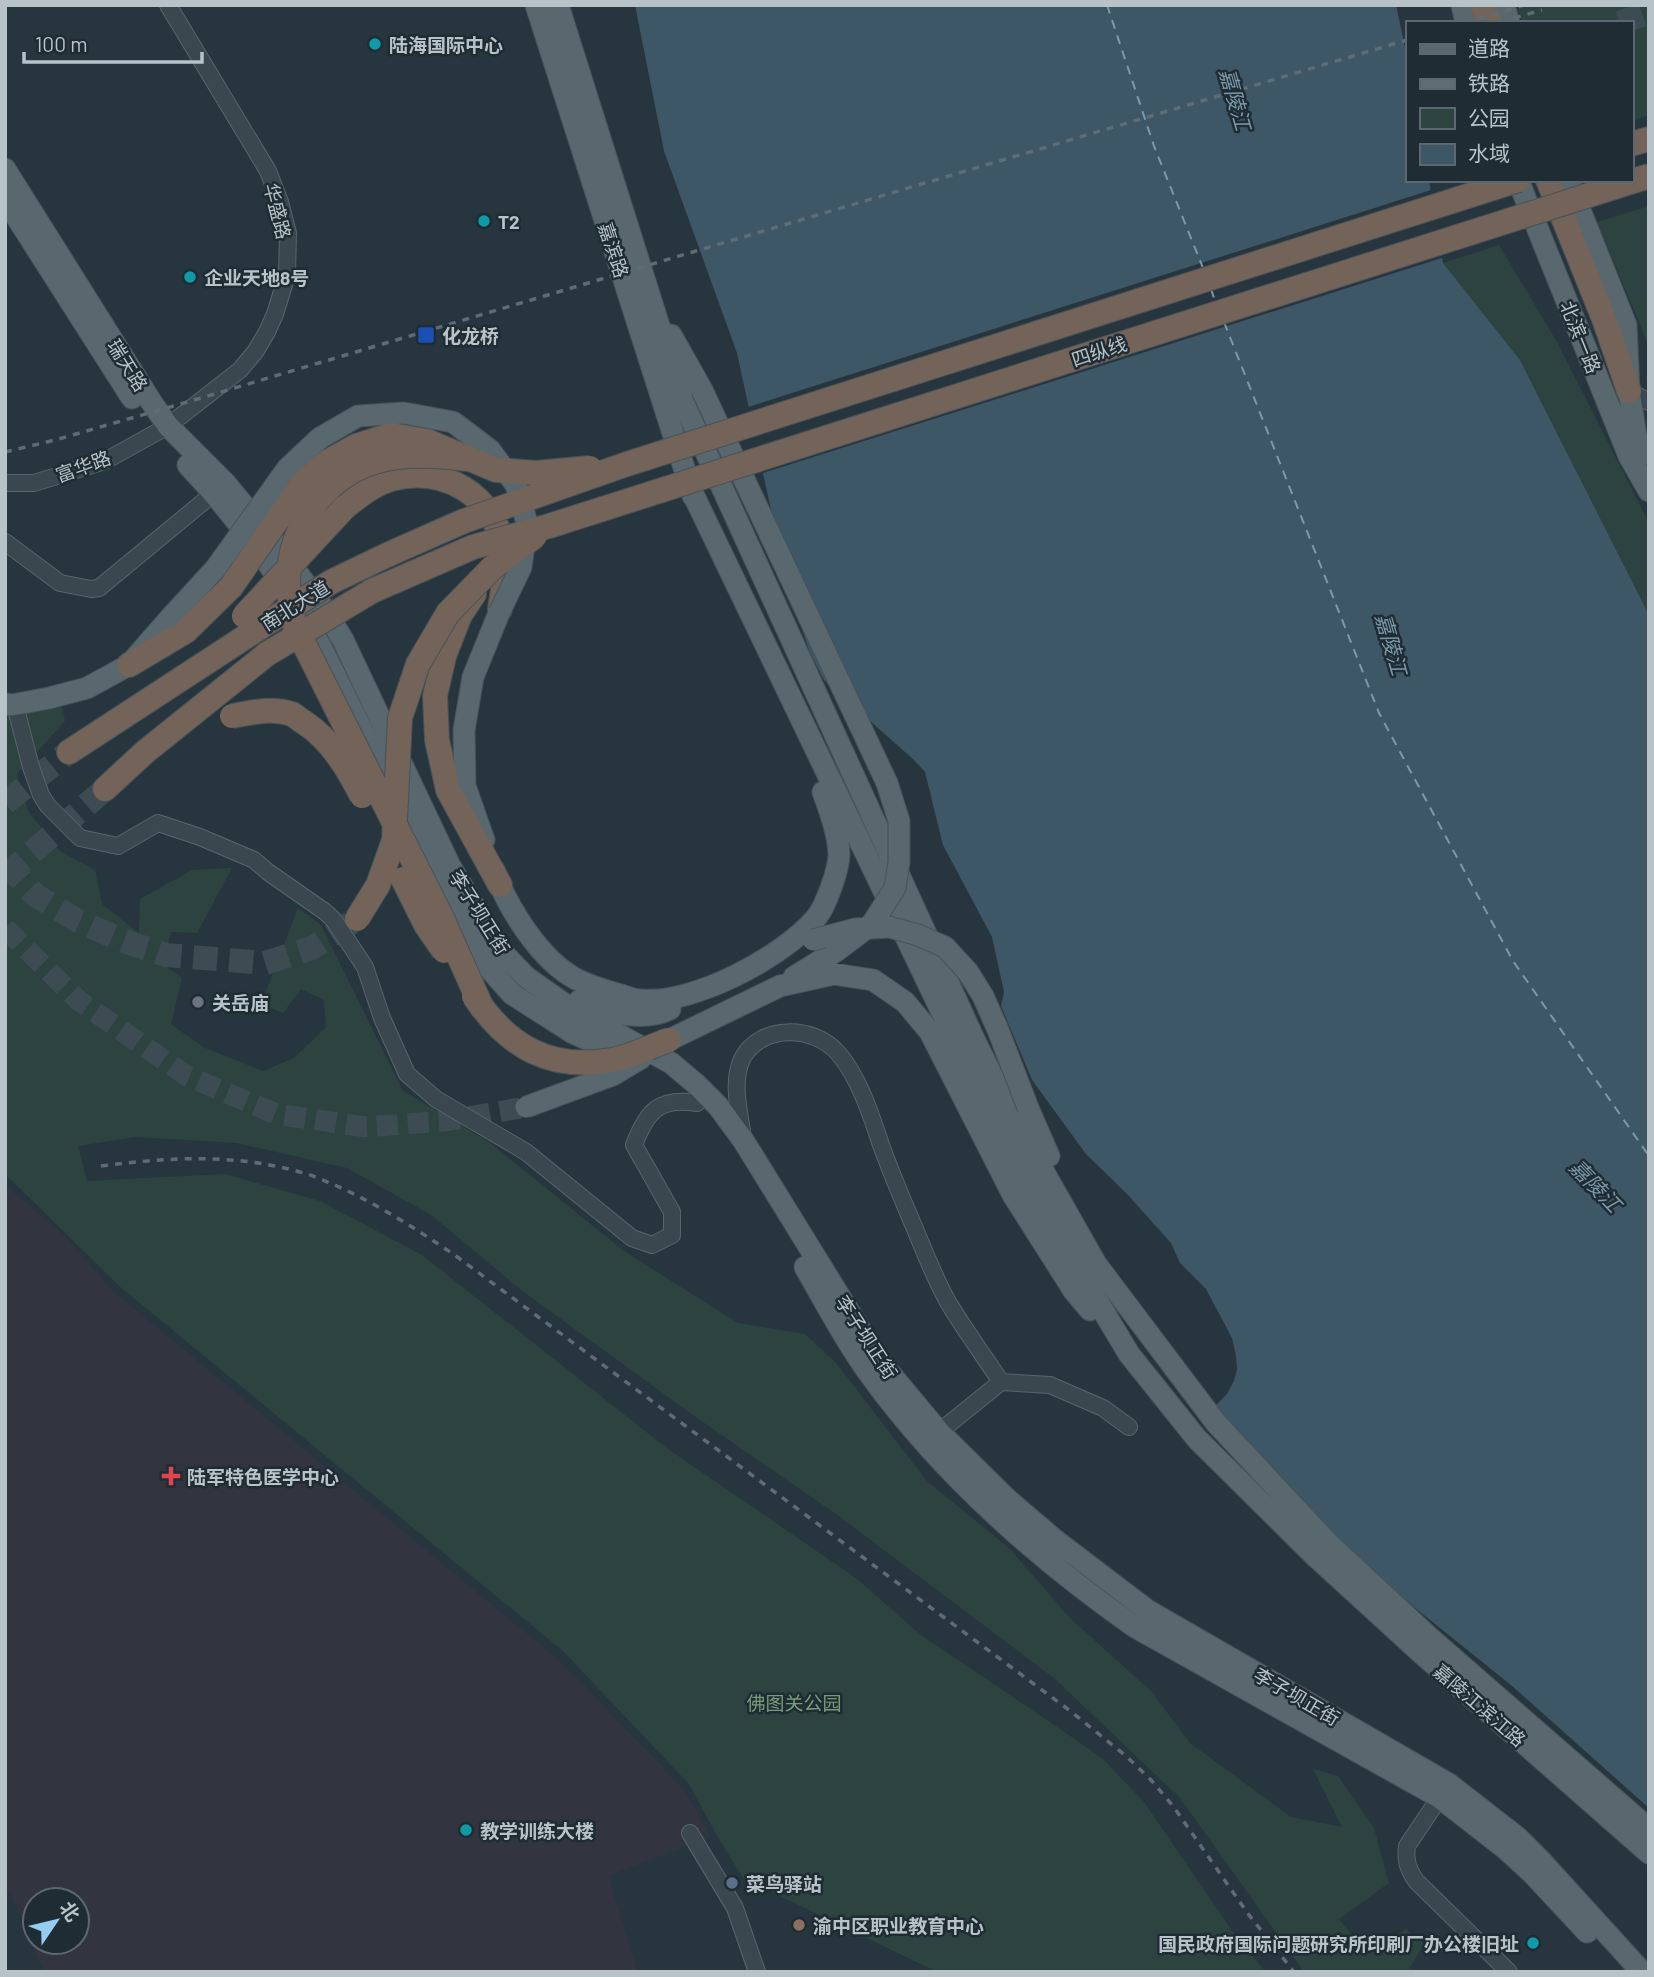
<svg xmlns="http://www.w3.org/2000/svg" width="1654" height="1977" font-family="Barlow,'Noto Sans SC',sans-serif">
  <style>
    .medical { fill: #323440; fill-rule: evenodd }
    .green { fill: #2c433f }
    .water { fill: #3e5766 }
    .pier { fill: #27363e }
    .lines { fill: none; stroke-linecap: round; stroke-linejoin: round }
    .ferry { stroke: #7a99aa; stroke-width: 2; stroke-dasharray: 9 7; stroke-linecap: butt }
    .major-tunnel { stroke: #3d4b53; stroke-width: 21; stroke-dasharray: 21 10; stroke-linecap: butt }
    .highway-tunnel { stroke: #3d4b53; stroke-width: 24; stroke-dasharray: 24 12; stroke-linecap: butt }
    .minor-casing { stroke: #59656c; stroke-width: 18 }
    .major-casing { stroke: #47535a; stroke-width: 23 }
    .highway-casing { stroke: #465259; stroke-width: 26 }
    .minor { stroke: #3b474e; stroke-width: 16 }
    .major { stroke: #59676e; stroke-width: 21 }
    .highway { stroke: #746358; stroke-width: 24 }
    .rail { stroke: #5d6c75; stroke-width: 3.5; stroke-dasharray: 7 7; stroke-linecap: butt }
    .major-bridge-casing { stroke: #47535a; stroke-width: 23; stroke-linecap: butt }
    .highway-bridge-casing { stroke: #465259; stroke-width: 26; stroke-linecap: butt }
    .major-bridge { stroke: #59676e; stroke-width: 21 }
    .highway-bridge { stroke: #746358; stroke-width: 24 }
    .culture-dot { fill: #0f9aa8; stroke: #202c33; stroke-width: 2.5 }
    .transit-dot { fill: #1a4fb4; stroke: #202c33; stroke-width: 2.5 }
    .worship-dot { fill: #6b7280; stroke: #202c33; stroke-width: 2.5 }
    .health-dot { fill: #e0444e; stroke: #202c33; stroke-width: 2.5 }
    .service-dot { fill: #5c6f8a; stroke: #202c33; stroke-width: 2.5 }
    .education-dot { fill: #8d6e63; stroke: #202c33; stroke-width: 2.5 }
    .labels { text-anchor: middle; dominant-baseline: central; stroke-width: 5; stroke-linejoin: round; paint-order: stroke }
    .poi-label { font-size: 19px; font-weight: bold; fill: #b7c2c9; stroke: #202c33; text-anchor: start }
    .street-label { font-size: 19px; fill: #b7c2c9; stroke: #202c33 }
    .park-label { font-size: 19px; fill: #779d77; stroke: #202c33 }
    .water-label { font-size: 21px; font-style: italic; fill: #7a99aa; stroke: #202c33 }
  </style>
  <rect width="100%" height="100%" fill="#27363e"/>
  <path class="medical" d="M5,1185L63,1234L113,1291L559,1660L684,1789L711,1837L608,1876L638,1972H44L11,1894L5,1895ZM35,1900H77V1942H35Z"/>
  <path class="green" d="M1517,5H1649V115L1631,121V23H1522Z
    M1649,206V346L1597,222Z
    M1499,245L1557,342L1649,523V615L1520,360L1443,263Z
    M62,706L65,721L17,774L28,811L60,851L95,870L102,904L139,933L140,899L192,870L232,868L197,933L171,932L164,965L182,978L171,1024L203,1047L263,1071L294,1058L326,1027L324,1000L301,989L283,1013L261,1004L298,908L321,925L403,1091L488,1141L624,1251L738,1323L805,1334L837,1364L927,1481L1010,1549L1071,1619L1151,1691L1190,1743L1291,1817L1342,1827L1313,1769L1338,1776L1374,1828L1389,1883L1339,1919L1368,1954L1406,1929L1424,1944L1407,1972H1304L1180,1798L1055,1679L836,1514L697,1418L521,1290L431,1215L347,1168L236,1143L135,1137L78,1146L87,1181L225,1174L320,1201L422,1255L668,1449L856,1578L922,1636L1053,1724L1103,1759L1144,1802L1235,1935L1266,1972H937L743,1878L716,1834L689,1784L563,1651L119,1286L5,1174V715Z"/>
  <path class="water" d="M635,5H1396L1407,57V180H1429L1443,263L1520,360L1649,615V1808L1511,1685L1394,1591L1210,1424L1216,1405L1227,1394L1234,1381L1237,1369L1236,1356L1232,1338L1206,1289L1180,1263L1171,1243L1128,1195L1086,1154L1032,1080L1001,1006L1004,992L992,937L943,845L925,772L914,760L824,680L810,653L786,579L737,353L664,151Z"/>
  <path class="pier" d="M1434,189L1445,257L760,474L745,408Z"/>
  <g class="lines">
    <path class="ferry" d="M1107,5L1154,146L1203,268
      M1211,289L1215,301
      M1224,322L1379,713L1513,961L1649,1156"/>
    <path class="major-tunnel" d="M5,928L79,1001L187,1076L276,1114L366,1127L446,1121L526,1107"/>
    <path class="highway-tunnel" d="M1620,23L1649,12
      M5,803L69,752
      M5,863L35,895L78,921L124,941L166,955L265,963L312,948L357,919
      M5,876L105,789"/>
    <g class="minor-casing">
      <path id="minor" d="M1629,391L1649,402
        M5,483H34L105,461L168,426L240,370L255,352L267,332L275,314L287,275L288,233L280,202L268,171L168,5
        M5,542L60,583L91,589L99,588L214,493
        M15,705L31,767L41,795L48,806L80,838L118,846L158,823L200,837L254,860L268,872L324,911L333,919L365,967L382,1018L407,1074L436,1099L526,1152L632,1238L652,1245L672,1235V1212L634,1145C647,1111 659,1097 697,1103
        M743,1138C740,1114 731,1083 742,1059C760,1024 814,1025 838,1053C859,1077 871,1115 881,1145C891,1173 903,1201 915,1229C925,1253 935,1279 948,1302C964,1329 984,1356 1001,1382
        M939,1432L1001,1382L1050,1385L1103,1408L1129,1427
        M1446,1788L1407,1846C1405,1861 1408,1869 1416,1881L1509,1972
        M690,1833L735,1908L757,1972"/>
    </g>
    <g class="major-casing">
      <path id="major" d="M536,5L693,496
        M558,5L683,402L974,1039L1012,1116L1096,1264L1216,1423L1329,1544L1430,1638L1649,1829
        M1462,5L1466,23
        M1504,5L1509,23
        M5,169L152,403L168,426L226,484L274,542L325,610L343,640L450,866L501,951L526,977L573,1010L671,1063L696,1084L718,1106L743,1140L879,1360L939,1432L1007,1499L1055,1540L1147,1610L1449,1784L1517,1837L1542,1862L1642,1972
        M1518,180L1629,456L1649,491
        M1568,180L1626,325L1629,391L1636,436L1645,454
        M5,199L132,398
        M671,335L702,390L887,783
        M188,465C240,520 284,582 321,647L429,865L488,967L512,994L573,1033L631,1059
        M693,494L1014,1162L1129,1354L1197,1439L1314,1555L1420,1652L1649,1853
        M5,704L12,705L49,698L87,688L129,665L171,617
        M484,840L465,786L464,730L473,677L499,613
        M494,870C507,907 540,960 576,979C590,986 606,991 621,995C627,997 635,1000 641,1000C693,1005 783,957 816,918C826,906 839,869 839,854C838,833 830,811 823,792
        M794,977L836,951
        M579,1001C603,1013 645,1022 670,1009
        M669,1040L780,986L834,974L873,980L905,1002L930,1032L1013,1195L1074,1291L1090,1310
        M1028,1108L1049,1156
        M805,1267C825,1302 844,1339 868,1372C940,1472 1034,1556 1135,1627L1439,1797L1507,1850L1532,1873L1587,1932"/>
    </g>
    <g class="highway-casing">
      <path id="highway" d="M1482,5L1491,23
        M1631,144L1649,139
        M1548,180L1604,319L1629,391
        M345,507C359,496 374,484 391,479C445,465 494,495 504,550C507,570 503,589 500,609
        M474,594L460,615L444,656L435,696L437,740L448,790L500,885
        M129,665L186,631
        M69,752L256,630
        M105,789L145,752L267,654"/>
    </g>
    <use href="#minor" class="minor"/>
    <use href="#major" class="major"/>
    <use href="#highway" class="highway"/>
    <path class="rail" d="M1514,18L1542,10
      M1465,23L1524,5
      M5,452L55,440L184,403L1407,40
      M101,1166C172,1157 237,1153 307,1174C317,1177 327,1182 337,1186C379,1205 418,1230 456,1256L1069,1710L1126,1756L1151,1780L1173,1806L1249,1915L1294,1972"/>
    <g class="major-bridge-casing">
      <path id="major-bridge" d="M171,617L216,568L287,469L320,438L358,416L404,413L453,422L490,450L516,485L527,523L521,567L499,613
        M813,940L855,929L889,927L918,935L945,947L968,972L983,996L998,1030L1028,1108
        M836,951L872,924L895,888L899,862V821L887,783
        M526,1107L613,1075L643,1057"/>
    </g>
    <g class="highway-bridge-casing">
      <path id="highway-bridge" d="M467,459C443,456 421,454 397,457C332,465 289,520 288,583C288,597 292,612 295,626L441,916L482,1008
        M244,616L345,507
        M256,630L331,582L387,555L464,521L627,464L1518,180
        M186,631L231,587L303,483L329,461L356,446L391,435L427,441L496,470L536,473L590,468
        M267,654L372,591L473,547L549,526L1649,176
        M232,716C251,713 272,707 292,714C296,716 301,721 305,723C332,741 348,769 362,796
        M403,879L426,925L444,951
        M357,919L378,885L394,840L400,718L418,664L448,613L492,568L535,536
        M474,996C508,1047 550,1071 612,1060C631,1057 651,1046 669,1040"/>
    </g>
    <use href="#major-bridge" class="major-bridge"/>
    <use href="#highway-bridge" class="highway-bridge"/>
  </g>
  <g class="culture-dot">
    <circle cx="375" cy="44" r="7"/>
    <circle cx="484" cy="221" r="7"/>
    <circle cx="190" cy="277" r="7"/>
    <circle cx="466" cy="1830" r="7"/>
    <circle cx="1533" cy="1943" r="7"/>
  </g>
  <rect class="transit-dot" x="417" y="326" width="18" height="18" rx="3.5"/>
  <circle class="worship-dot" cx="198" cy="1002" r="7"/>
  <path class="health-dot" d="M167.5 1465.5h7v7h7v7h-7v7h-7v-7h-7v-7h7z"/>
  <circle class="service-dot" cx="732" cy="1883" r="7"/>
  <circle class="education-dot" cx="799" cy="1925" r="7"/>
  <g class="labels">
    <g class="poi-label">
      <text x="389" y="44">陆海国际中心</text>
      <text x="498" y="221">T2</text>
      <text x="204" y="277">企业天地8号</text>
      <text x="442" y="335">化龙桥</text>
      <text x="212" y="1002">关岳庙</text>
      <text x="187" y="1476">陆军特色医学中心</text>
      <text x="480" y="1830">教学训练大楼</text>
      <text x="746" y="1883">菜鸟驿站</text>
      <text x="813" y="1925">渝中区职业教育中心</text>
      <text x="1519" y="1943" text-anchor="end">国民政府国际问题研究所印刷厂办公楼旧址</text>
    </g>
    <g class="street-label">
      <text transform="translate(278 211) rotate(76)">华盛路</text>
      <text transform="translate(614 250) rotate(72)">嘉滨路</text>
      <text transform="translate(1581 337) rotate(68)">北滨一路</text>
      <text transform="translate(1099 351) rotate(-18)">四纵线</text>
      <text transform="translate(128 365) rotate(58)">瑞天路</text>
      <text transform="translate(83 466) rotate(-20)">富华路</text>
      <text transform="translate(295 605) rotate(-32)">南北大道</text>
      <text transform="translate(480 912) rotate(58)">李子坝正街</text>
      <text transform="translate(867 1337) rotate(57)">李子坝正街</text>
      <text transform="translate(1297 1696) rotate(30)">李子坝正街</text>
      <text transform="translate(1480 1705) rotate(41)">嘉陵江滨江路</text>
    </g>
    <g class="park-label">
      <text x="794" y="1702">佛图关公园</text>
    </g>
    <g class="water-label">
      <text transform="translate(1236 99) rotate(74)">嘉陵江</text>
      <text transform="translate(1392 644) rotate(74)">嘉陵江</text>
      <text transform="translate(1596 1185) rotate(46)">嘉陵江</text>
    </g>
  </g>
  <rect width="1654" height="1977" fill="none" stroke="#b7c2c9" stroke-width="14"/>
  <rect x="1406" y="21" width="228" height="161" fill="#202c33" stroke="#5c686f" stroke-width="2"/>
  <rect x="1420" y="44" width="35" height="10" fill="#59676e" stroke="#5c686f" stroke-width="2"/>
  <text x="1468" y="56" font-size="21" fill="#b7c2c9">道路</text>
  <rect x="1420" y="79" width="35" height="10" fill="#5d6c75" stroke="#5c686f" stroke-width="2"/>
  <text x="1468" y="91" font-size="21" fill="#b7c2c9">铁路</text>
  <rect x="1420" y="108" width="35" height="21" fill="#2c433f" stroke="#5c686f" stroke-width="2"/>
  <text x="1468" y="126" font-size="21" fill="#b7c2c9">公园</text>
  <rect x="1420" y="144" width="35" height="21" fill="#3e5766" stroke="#5c686f" stroke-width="2"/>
  <text x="1468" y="161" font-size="21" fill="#b7c2c9">水域</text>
  <g transform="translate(56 1921) rotate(55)"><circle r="33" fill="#202c33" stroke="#5c686f" stroke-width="2"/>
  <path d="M0-5L12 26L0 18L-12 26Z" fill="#94cdf1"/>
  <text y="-10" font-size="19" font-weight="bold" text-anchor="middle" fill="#b7c2c9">北</text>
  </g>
  <path d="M24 52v10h178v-10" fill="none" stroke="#b7c2c9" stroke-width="3.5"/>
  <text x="35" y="52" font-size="21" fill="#b7c2c9" stroke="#202c33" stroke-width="5" paint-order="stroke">100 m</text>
</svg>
